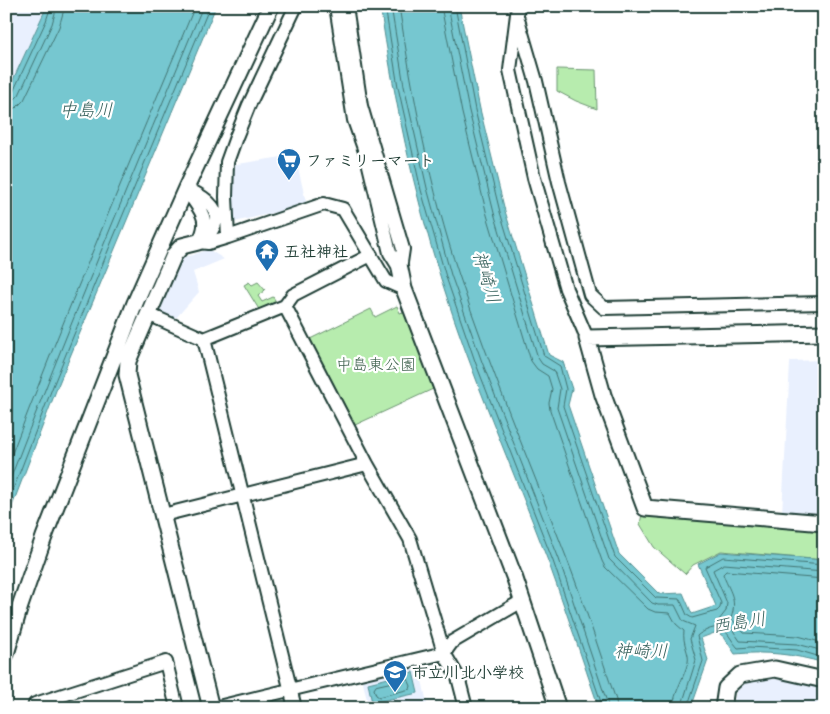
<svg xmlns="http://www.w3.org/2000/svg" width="830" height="714" font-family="'Patrick Hand','Klee One',sans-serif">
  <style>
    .built { fill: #e9f0fe }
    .green { fill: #b7ecae; stroke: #6b9471 }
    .water { fill: #76c7d0; stroke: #539092 }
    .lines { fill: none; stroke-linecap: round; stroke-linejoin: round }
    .shore { stroke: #427472; stroke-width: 1 }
    .minor-casing { stroke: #1f3d34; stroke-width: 16 }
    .tertiary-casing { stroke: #1f3d34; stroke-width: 19 }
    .minor { stroke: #fff; stroke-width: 12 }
    .tertiary { stroke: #fff; stroke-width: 15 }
    .labels { text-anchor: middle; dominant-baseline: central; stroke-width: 4.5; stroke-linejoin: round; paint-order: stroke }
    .poi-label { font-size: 16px; font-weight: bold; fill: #1f3d34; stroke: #fff; text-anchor: start }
    .park-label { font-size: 16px; fill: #3d604c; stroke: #fff }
    .water-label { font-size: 18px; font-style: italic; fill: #35605b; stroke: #fff }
  </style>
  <rect width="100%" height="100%" fill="#fff"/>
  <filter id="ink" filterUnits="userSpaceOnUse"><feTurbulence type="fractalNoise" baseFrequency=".02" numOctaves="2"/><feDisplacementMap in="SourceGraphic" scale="10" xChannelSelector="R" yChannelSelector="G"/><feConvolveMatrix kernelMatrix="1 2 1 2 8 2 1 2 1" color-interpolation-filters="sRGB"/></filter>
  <g filter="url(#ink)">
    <path class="built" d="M6,6H47L6,95Z
      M295,155L306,202L286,210L230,223L231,165Z
      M208,249L224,259L193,272L199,292L175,319L157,312L177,258L193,255Z
      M824,360V517L782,514L790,363L791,361Z
      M419,666L428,708H369L362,679Z
      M773,679L795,680L824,689V708H733L736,692L744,684L752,680Z"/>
    <path class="green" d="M557,69L596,70L597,109L576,101L557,91Z
      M249,282L252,285L258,282L265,290L258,296L262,302L273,297L277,303L260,311L244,285Z
      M397,306L400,313L406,311L433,389L355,425L310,339L371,309L375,317Z
      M642,514L824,530V560L721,551L693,565L685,574L654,547L640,524Z"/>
    <path class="water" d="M47,6H216L57,388L6,522V95Z
      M380,6H459L480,109L505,211L549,355L563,362L572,389L568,405L619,554L659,594L683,593L692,614L716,606L698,564L721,552L824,560V663C794,654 765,651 735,654L724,637L717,632L701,638L708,660L691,708H599C582,659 566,610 548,561C512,467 471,375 441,279C413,190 394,98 380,6Z
      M413,672L418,693L372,703L368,683Z"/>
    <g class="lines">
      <path class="shore" d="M385,6L398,87L421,190L446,277L476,364L553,561L603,708
        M391,6L404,86L427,188L451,275L482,362L559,559L609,708
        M399,6C413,97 430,188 459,275C490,369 529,461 565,554C584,602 599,651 616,700L617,708
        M441,6L462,113L487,215L531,361L537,369L548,376L552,389L549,403L550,410L602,561L605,567L648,609L655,612L670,613L676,624L684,631C682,643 690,654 688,662C684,678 674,692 673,708
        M448,6L469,111L494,213L538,358L542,364L554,371L560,389L557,408L609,559L652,603L658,605H675L683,621L695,626L690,639L696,660L681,708
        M455,6L475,110L500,212L544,356L560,366L566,389L563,406L615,557L656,598L680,599L687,615L692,618L717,611L720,608L721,603L705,567L723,557L824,565
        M6,95H10L13,92L46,21L51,6
        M6,102L14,100L19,95L52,24L57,6
        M6,109L16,108L24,100L59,27L65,6
        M6,469C65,313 131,160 195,6
        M6,490C68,327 136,167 203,6
        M6,508L53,386L112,241L210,6
        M824,572L724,564L713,570L727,603L726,611L719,620L732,629L740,641L797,644L824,651
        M824,579L726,571L723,574C729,591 738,599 731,618L744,633L798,636L824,643
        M408,679L411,686L410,689L379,697L376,695L374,689L376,686Z
        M687,708L703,661L697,636C700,633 703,632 707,630C726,622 727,636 738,648L750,647L797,650L824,658"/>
      <g class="minor-casing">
        <path id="minor" d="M336,6L354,120L367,157L390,253L400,269
          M346,6L361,106L403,249L400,269
          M518,6L510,70L534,178L566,289L587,338
          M517,16L536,81L559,182L590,295L604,308L824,303
          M186,188C193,192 203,196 209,203C224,217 213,234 198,242
          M188,192C200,211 211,218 199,241
          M228,237L226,197L227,162L236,137L249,105L296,6
          M198,242L208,243L228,237L324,204L343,209L386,281L404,289
          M285,306L367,464L410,539L444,653L458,677L466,708
          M148,314L204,339L285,306L293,295L371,255
          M204,339L295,708
          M163,515L367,464
          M34,708L35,704L166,662L177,708
          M214,708L444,653L452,642L522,601"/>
      </g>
      <g class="tertiary-casing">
        <path id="tertiary" d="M198,242L182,246L174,255L128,361L127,375L211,708
          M400,269L404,289L515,579L558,708
          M824,333L587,338L603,395L645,508L824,523
          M6,654L20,606L44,537L135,303L186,188L271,6
          M723,708L726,688L740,675L775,669L824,680"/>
      </g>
      <use href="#minor" class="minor"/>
      <use href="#tertiary" class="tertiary"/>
    </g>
  </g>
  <defs>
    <g id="supermarket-pin" transform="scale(1.25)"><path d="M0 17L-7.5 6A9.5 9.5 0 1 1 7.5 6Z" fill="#1f6fb2" stroke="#fff"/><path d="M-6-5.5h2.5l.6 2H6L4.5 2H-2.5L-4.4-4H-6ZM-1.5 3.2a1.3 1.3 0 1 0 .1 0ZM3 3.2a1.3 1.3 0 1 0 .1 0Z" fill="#fff"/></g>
    <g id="temple-pin" transform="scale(1.25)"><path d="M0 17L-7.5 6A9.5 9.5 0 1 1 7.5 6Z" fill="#1f6fb2" stroke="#fff"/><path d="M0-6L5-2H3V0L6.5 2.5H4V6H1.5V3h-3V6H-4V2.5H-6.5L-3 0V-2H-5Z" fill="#fff"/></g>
    <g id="school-pin" transform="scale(1.25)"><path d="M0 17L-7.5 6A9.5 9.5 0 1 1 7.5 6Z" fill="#1f6fb2" stroke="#fff"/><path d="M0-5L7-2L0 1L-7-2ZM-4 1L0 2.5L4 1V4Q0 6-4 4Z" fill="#fff"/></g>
  </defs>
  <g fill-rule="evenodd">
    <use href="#supermarket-pin" x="289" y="160"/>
    <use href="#temple-pin" x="267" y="251"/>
    <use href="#school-pin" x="395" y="672"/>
  </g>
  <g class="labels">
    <g class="poi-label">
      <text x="306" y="160">ファミリーマート</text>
      <text x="284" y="251">五社神社</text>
      <text x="412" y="672">市立川北小学校</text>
    </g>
    <g class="park-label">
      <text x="376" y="364">中島東公園</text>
    </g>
    <g class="water-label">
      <text x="86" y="109">中島川</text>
      <text transform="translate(487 277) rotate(73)">神崎川</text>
      <text transform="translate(739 622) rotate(-9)">西島川</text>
      <text x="641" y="650">神崎川</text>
    </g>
  </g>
  <rect width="830" height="714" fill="none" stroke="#fff" stroke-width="25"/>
  <rect x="12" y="12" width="805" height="689" fill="none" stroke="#1f3d34" stroke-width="2" filter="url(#ink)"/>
</svg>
